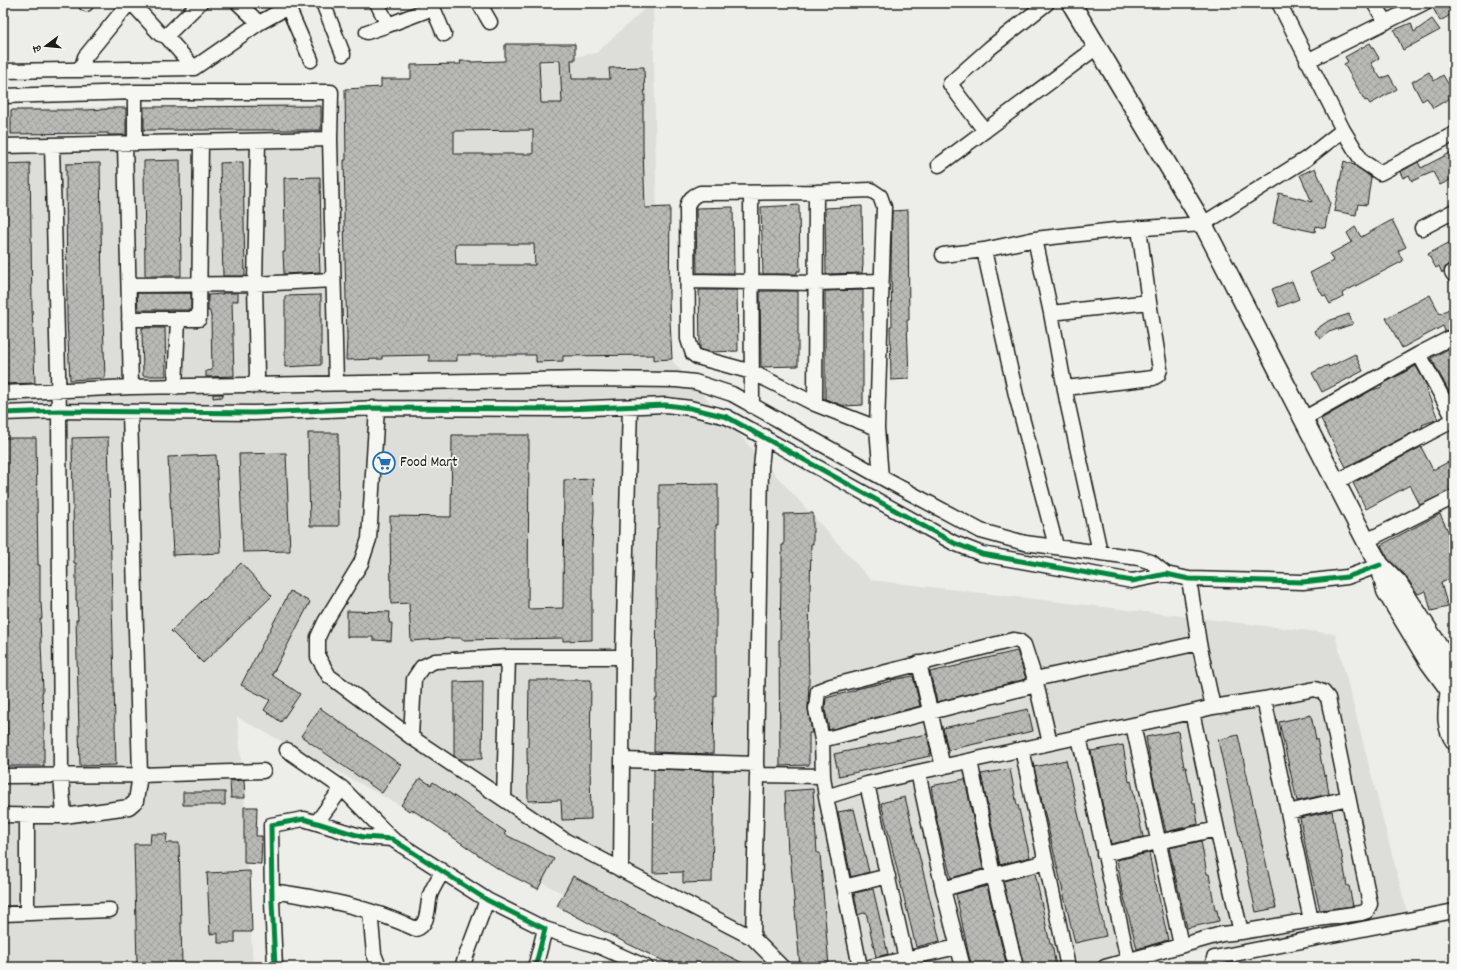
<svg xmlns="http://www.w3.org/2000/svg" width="1457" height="970" font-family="Dekko,'Playpen Sans Deva',sans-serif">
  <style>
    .built { fill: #ddddda }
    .building { fill: url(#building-cross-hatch); stroke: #1c1c1c; fill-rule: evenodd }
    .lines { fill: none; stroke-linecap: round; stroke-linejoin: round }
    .minor-casing { stroke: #1c1c1c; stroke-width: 17 }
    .major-casing { stroke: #1c1c1c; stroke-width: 21 }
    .minor { stroke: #f6f6f2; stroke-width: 14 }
    .major { stroke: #f6f6f2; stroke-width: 18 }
    .cycleway-casing { stroke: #f6f6f2; stroke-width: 8 }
    .cycleway { stroke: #00873e; stroke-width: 5 }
    .labels { text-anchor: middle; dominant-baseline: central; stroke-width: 3.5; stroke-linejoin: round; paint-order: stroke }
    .poi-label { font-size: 15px; fill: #1c1c1c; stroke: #f6f6f2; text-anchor: start }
  </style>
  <defs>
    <pattern id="building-cross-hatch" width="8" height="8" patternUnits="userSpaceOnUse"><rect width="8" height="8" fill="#b9b9b6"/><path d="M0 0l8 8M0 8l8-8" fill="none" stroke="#9e9e9c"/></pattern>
  </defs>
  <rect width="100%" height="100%" fill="#edede9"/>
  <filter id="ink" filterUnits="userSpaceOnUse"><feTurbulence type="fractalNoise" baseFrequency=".025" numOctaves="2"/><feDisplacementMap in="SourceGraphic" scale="8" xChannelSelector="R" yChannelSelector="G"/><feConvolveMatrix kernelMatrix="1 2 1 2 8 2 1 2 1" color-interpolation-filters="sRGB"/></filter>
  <g filter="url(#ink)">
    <path class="built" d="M651,3H653L659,346L871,580L1335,634L1408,916L1107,967H698L237,717L245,798L244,807L253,967H3V109L329,103L596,53Z"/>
    <path class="building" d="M1443,3H1450L1454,10V13L1440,21L1433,8Z
      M1432,19L1440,30L1403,50L1394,30L1411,23L1414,32Z
      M1370,43L1379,58L1371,63L1381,79L1389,75L1397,89L1370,104L1367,100L1365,101L1344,64L1348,62L1345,57Z
      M505,44H575V60H571L572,79H610L609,68L644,67L645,102H643V149L645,208L670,207L669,301L672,359L654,360V355L563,356V361L536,362V355H457V361H429V355L382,356V359L346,360L347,338L344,219V207H345L344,160H346L345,89L381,87V79H411V65L461,64L460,61H471V62L505,61ZM560,60L562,103H541L539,61ZM533,130V154H454V131ZM455,244H534L535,265H456Z
      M1429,72L1434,81L1443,75L1454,94V96L1433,108L1427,98L1422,101L1412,82Z
      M321,106V130H144V107Z
      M108,108H126V135H108V133L11,134V110H86L108,109Z
      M1454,151V178L1440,185L1433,172L1412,181L1409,175L1403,178L1400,172L1418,162L1421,168Z
      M180,160L181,276H145L144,161Z
      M1344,161L1354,165L1371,177L1367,205L1358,204L1356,215L1334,211Z
      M243,162L245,276H223L220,163Z
      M30,163L32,307L35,383L3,384V164Z
      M100,163L102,289L105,378L70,380L67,319L66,164Z
      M1315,168L1330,202L1325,228L1316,226L1315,232L1273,223L1279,193L1312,202L1300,175Z
      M320,177L321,235V248H319L320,272L284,274L283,252H285V239L284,178Z
      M799,205L800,271H797V274H763L761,207Z
      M862,206L863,265L862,273L826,274L825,208Z
      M733,207L734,273H697L696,208Z
      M908,210L909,320H907L909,379L891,380L890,326H892L891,267L892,211Z
      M1392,220L1406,247L1398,251L1403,261L1342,293L1343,297L1330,304L1325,295L1323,296L1310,273L1333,261L1330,254L1352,242L1347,233L1355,227L1361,237Z
      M1454,240V264L1447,265L1442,273L1439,266L1436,268L1428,254Z
      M1292,281L1299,299L1279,307L1272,289Z
      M699,290H737L738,351L710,352L700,349Z
      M863,290V405L845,406L825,399V291Z
      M760,291H798V366L761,367Z
      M137,293H191V310H138Z
      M223,293H238V301H232L234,376L206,377V371L212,370L211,317L210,311H208V295L223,294Z
      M321,295V365L285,367V296Z
      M1430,295L1440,314L1454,306V328L1445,331L1443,326L1402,348L1386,318Z
      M1349,314L1353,324L1329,332L1320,339L1314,331L1328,321Z
      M142,328H165L166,376H143Z
      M1454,346V401L1431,358Z
      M1355,354L1363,371L1322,392L1312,373L1328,365L1329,367Z
      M1416,366L1428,388L1426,389L1438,419L1422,425L1423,427L1346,467L1321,419L1372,390L1382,387L1381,385Z
      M213,394H223V397L213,398Z
      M308,433H338L339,526H310Z
      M452,435H529L528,609L563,608L564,480L593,479L594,511L592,543V640L563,641V638L462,640V638H451L411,641L409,603L391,604L390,516L451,517Z
      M108,437L116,765L80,766L76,620H78L77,600H76V563H74L72,438Z
      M3,438H36L38,565H40V602H41L42,619H40L43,692H42L43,711H44V766H8L5,638V601H4L3,584H4L3,564Z
      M1421,447L1433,470L1454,459V489L1420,505L1410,485L1366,509L1353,483Z
      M286,453L290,551L243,552L239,454Z
      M216,455L221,553L173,555L168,457Z
      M718,484V525H716V696H714L713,754L654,752L655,699H657L656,582L657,528H659V485Z
      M813,513V544H811L809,638H808L809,680L808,708L812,733H809V765L780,766L779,640H780L781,577H782V545H784V514Z
      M1440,514L1454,544V577L1441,583L1448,607L1431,611L1426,591L1418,594L1405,575L1388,559L1381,545Z
      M241,563L272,596L203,663L171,631Z
      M290,591L310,602L272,675L300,694L281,722L264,710L270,700L241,685Z
      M347,611L390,612L389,623H392L391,641L373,640V637H347Z
      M1017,651L1026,679L937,702L930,672L961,665V664Z
      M913,676L920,706L829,730L825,709L826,698L856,690V689L892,681L891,680Z
      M529,680H591L590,765L591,819L562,820L561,800L528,801L527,747H528Z
      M483,681L482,759H459L454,756V682Z
      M320,708L401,765L382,793L301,736Z
      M1028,709L1033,731L948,750L943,728Z
      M1311,715L1316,740L1317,739L1324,776L1326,775L1329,794L1297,801L1279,722Z
      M1178,731L1184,767H1186L1193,803H1195L1198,824L1166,832L1152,773L1146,737Z
      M927,734L931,754H929L930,756L839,776L834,754Z
      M1238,735L1276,908L1256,912L1218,740Z
      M1123,745L1129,782L1131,781L1143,837L1111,844L1091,751Z
      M1066,760L1106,936L1075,943L1034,767Z
      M654,769L714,771L712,882L683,883V872L653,873Z
      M1010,769L1017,805H1018L1030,857L1000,865L981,774Z
      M420,778L431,785L433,782L451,794L506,832L504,834L554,859L538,889L500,870L431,822L411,809L409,811L401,805Z
      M965,779L983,869L951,878L937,821L931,786Z
      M244,780L245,798H231L230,781Z
      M813,789L817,853H820L829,967H800L790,853H788L785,791Z
      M183,792H225V805H183Z
      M905,797L940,941L916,947L881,803Z
      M244,807H257L256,836H262L261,864L244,863Z
      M854,809L869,872L851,877L838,812Z
      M1332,811L1339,850H1341L1347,886H1349L1353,906L1320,910L1307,855L1300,818Z
      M151,834H167L166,843H179L182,964L137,965L134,844H150Z
      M1201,841L1207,874H1209L1215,910H1217L1219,921L1187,928L1169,848Z
      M1149,853L1155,884H1156L1168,940L1137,949L1122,889L1117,860Z
      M250,871L252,932H235V943H218V933L210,934L207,873Z
      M1035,873L1050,944H1052L1056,967H1024L1003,881Z
      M573,876L651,918L751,967H676L626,943L557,906Z
      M987,886L1007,967H973L969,956L956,894Z
      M873,889L888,954L876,957L866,912L858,915L854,893Z"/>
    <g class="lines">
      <g class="minor-casing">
        <path id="minor" d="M132,3L160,34L166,36
          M323,3L343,54
          M377,3L388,25L433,8
          M431,3L444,34
          M479,3L490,22
          M1279,3L1343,130L1362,161L1380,173L1454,134
          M1374,3L1386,22
          M86,4V3
          M288,7L311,60
          M259,23L295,3
          M367,32L388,25
          M1307,61L1424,3
          M194,68L259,23L238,3
          M81,70L85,57L129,3
          M3,71L194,68L166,36L200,3
          M3,96L135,92
          M985,131L950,84L954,80L990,48L1047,3
          M135,143V92H331L330,139
          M125,144L131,387
          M52,145L59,411L61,775L64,816
          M3,146L330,139L336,383
          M939,165L1097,47
          M751,193L752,406
          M1139,228L1149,302
          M1422,228L1454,211
          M1035,239L1051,313L1067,401L1100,552
          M984,250L1016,395L1056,546
          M943,255L984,250L1035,239L1115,230L1203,224L1306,159L1343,130
          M1452,272L1454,275
          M688,281L816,283L881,281
          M129,285L255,284L333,280
          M1051,313L1149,302L1160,369L1158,375L1153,378L1065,388
          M129,319H199L201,142
          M1419,354L1454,419
          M255,386L257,375L255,284L258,141
          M175,387L178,319
          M3,393L131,387L589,379L676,380L695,382L732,394L888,481L981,531L1025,543L1139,558L1151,562L1166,574
          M815,404L816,192
          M377,408L369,539L361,563L325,622L318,637V657L329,676L411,737L566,841L753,938L782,967
          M3,413L59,411L254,413L377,408L566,409L666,405L690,408L727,417L954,543L982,554L1132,581L1166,574L1189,579L1303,582L1347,577L1380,565
          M1303,419L1419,354L1454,336
          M877,428L815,404L752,372L697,357L693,354L688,339L687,207C689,199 693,196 700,193L816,192L871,190L880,196L884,207L877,428L881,477
          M1336,482L1454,420
          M1366,541L1454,497
          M1443,654L1454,649
          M919,663L943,767
          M1448,688C1446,708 1441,726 1454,743
          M1264,699L1315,689L1323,692L1328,698L1370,904L1367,911L1361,913L1311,920
          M1213,707L1264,699L1311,920L1241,932
          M1133,725L1181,945
          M411,737L414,679L422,667L435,661L508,657H623
          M1079,737L1128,960
          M822,740L1036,685
          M1050,743L1035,679L1199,643
          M1022,749L1068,967
          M287,750L342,788
          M623,760L756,764L757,772
          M970,761L993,875L1016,967
          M756,764L761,468L764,436
          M3,776L140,775L130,412
          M867,784L906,959
          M826,797L867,784L918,772
          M504,799L508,657
          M1288,812L1348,798
          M3,815L64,816L129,807L136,801L140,775L263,771
          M317,822L342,788L392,839
          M1104,854L1217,829
          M621,870L623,657L630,407
          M844,887L888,876
          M943,889L993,875L1046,862
          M272,891C321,898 370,907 416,929C429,925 427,907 430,895C433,887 438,880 442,872
          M370,911L374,954L379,967
          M27,913V815
          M3,914L110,910
          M545,929L601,947L646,967
          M753,938L757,775L823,776
          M275,967L272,901L271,825L304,819L363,837L392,839L487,900L545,929L536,964L534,967
          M462,967L487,900
          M860,967L826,797L823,776L822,740L816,709L818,691L831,686L1013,640L1019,641L1024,645L1035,679
          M870,967L957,947
          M963,967L943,889L918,772L1192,712
          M1105,967L1222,934L1241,932L1217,829L1192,712L1213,707L1199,643L1189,579
          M1212,967L1214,958L1454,911"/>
      </g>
      <g class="major-casing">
        <path id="major" d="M1071,3L1203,224L1366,541L1380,565L1386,591L1429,662L1454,696
          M1380,565L1397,582L1454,670"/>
      </g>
      <use href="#minor" class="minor"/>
      <use href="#major" class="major"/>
      <g class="cycleway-casing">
        <path id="cycleway" d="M3,413L59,411L254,413L377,408L566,409L666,405L690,408L727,417L954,543L982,554L1132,581L1166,574L1189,579L1303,582L1347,577L1380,565
          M275,967L272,901L271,825L304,819L363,837L392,839L487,900L545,929L536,964L534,967"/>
      </g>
      <use href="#cycleway" class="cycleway"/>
    </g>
  </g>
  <defs>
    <g id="supermarket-ring" transform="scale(1.15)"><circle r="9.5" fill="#f6f6f2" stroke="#1f6fb2" stroke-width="1.5"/><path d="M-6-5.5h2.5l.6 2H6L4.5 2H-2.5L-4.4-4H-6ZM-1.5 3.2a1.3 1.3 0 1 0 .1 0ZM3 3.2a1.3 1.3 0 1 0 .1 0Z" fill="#1f6fb2"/></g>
  </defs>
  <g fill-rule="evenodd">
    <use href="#supermarket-ring" x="384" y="463"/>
  </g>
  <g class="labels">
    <g class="poi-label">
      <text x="400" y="463">Food Mart</text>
    </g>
  </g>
  <rect width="1457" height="970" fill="none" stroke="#f6f6f2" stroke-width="16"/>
  <rect x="8" y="8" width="1441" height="954" fill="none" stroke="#1c1c1c" stroke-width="1.5" filter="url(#ink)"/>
  <g transform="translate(46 46) rotate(254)" stroke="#f6f6f2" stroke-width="3" paint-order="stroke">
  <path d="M0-3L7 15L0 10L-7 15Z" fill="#1c1c1c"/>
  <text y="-6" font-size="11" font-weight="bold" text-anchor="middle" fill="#1c1c1c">उ</text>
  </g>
</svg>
